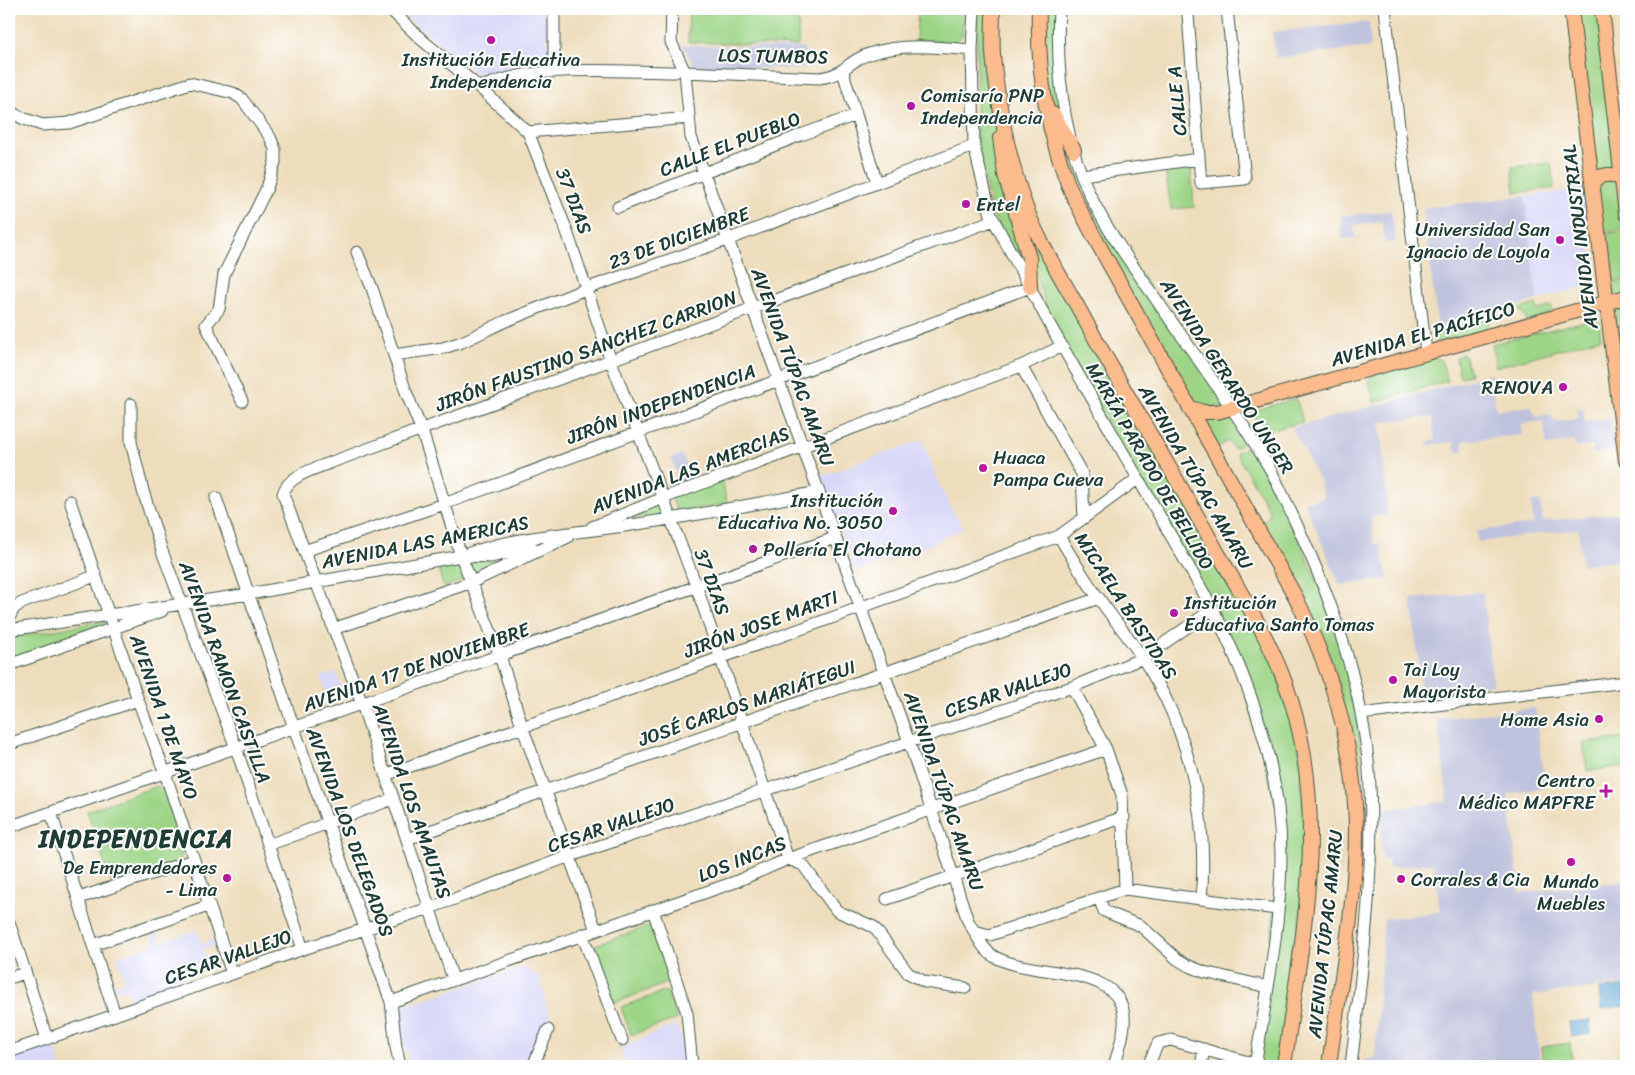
<svg xmlns="http://www.w3.org/2000/svg" width="1635" height="1075" font-family="Sriracha,sans-serif">
  <style>
    .built { fill: #d7d7f8 }
    .industrial { fill: #bfc2dd }
    .green { fill: #9dd587; stroke: #5e895e }
    .water { fill: #5da6d4; stroke: #3e7284 }
    .lines { fill: none; stroke-linecap: round; stroke-linejoin: round }
    .minor-casing { stroke: #3e5548; stroke-width: 13 }
    .major-casing { stroke: #3e5548; stroke-width: 16 }
    .minor { stroke: #fff; stroke-width: 11 }
    .major { stroke: #fbbb8c; stroke-width: 14 }
    .poi-dot { fill: #b5179e; stroke: #fff; stroke-width: 2 }
    .labels { text-anchor: middle; dominant-baseline: central; stroke-width: 4; stroke-linejoin: round; paint-order: stroke }
    .street-label { font-size: 19px; fill: #1f3d34; stroke: #fff }
    .poi-label { font-size: 19px; fill: #1f3d34; stroke: #fff; text-anchor: start }
    .district-label { font-size: 24px; font-weight: bold; letter-spacing: 1px; fill: #1f3d34; stroke: #fff }
  </style>
  <rect width="100%" height="100%" fill="#fff"/>
  <filter id="ink" filterUnits="userSpaceOnUse"><feTurbulence type="fractalNoise" baseFrequency=".02" numOctaves="2"/><feDisplacementMap in="SourceGraphic" scale="10" xChannelSelector="R" yChannelSelector="G"/><feConvolveMatrix kernelMatrix="1 2 1 2 8 2 1 2 1" color-interpolation-filters="sRGB"/></filter>
  <filter id="wash" filterUnits="userSpaceOnUse"><feTurbulence type="fractalNoise" baseFrequency=".0096" numOctaves="4" result="noise"/><feDisplacementMap in="SourceGraphic" scale="20" xChannelSelector="R" yChannelSelector="G"/><feGaussianBlur stdDeviation="1.12" result="paint"/><feColorMatrix in="noise" values="0 0 0 0 0 0 0 0 0 0 0 0 0 0 0 0 0 1.4 0 .05"/><feComposite in="paint" operator="in"/></filter>
  <g filter="url(#wash)">
    <rect width="100%" height="100%" fill="#eeddbc"/>
    <path class="built" d="M400,9H548V63L477,74L406,17Z
      M1584,189L1594,284L1537,300L1525,196Z
      M922,440L944,495L963,528L925,547L856,572L821,476Z
      M336,672L344,696L329,701L321,677Z
      M197,930L201,944L214,940L216,945L203,949L209,967L181,976L185,986L132,1004L127,989L116,992L114,985L125,981L117,957L155,944L152,932L157,931L161,942Z
      M525,967L540,979L551,1021L544,1030L530,1066H412L403,1044L397,1012L403,1006Z
      M676,1024L688,1055L689,1066H627L620,1048Z
      M53,1042L61,1066H9V1057Z"/>
    <path class="industrial" d="M1369,22L1371,47L1276,58L1272,32Z
      M682,45L804,48V69L695,67Z
      M1525,196L1537,300L1444,327L1437,322L1423,208Z
      M1391,211L1396,242L1385,243L1382,222L1354,225L1355,238L1342,239L1340,216Z
      M1492,374L1496,410L1531,406L1536,417L1550,414L1555,422L1579,419L1577,408H1583L1585,422L1611,418L1614,451L1593,454L1592,446L1576,447L1575,441L1547,445L1543,421L1522,424V435L1463,441L1464,452H1456L1454,442L1428,445V441H1435L1432,417L1380,422L1388,515L1371,517L1374,544L1380,543L1388,579L1340,585L1304,502L1324,498L1320,482L1292,428Z
      M682,454L692,480L681,485L671,458Z
      M1540,501L1543,521L1619,513L1623,560L1582,565L1578,529L1478,542L1477,531L1534,524L1531,502Z
      M1483,592L1493,684L1422,694L1411,599Z
      M1535,708L1545,788L1508,794L1520,893L1626,881V984L1533,995L1540,1066H1363V1060L1375,1058L1384,919L1440,912L1434,863L1389,868L1388,860L1382,861L1381,810L1448,801L1437,719Z"/>
    <path class="green" d="M689,9H799L798,46L688,42Z
      M918,9H964L962,36L953,42L916,40Z
      M977,9H991V51L999,142L1040,303L992,213L976,146Z
      M1040,9H1057L1065,124L1046,100Z
      M1572,9H1600L1626,228L1599,232Z
      M1051,114L1087,192L1228,407H1192L1070,185Z
      M1551,163L1554,188L1515,193L1512,167Z
      M1191,168L1194,207L1171,209L1165,171Z
      M1022,201L1268,646L1298,735L1308,862L1279,1066H1258L1282,828L1234,648L1052,326L1017,213Z
      M1626,231V278L1605,284L1599,234Z
      M1626,280V296L1606,301L1605,287Z
      M1626,298V330L1611,334L1606,303Z
      M1536,304L1538,310L1552,306V311L1530,323L1519,309Z
      M1490,317L1488,333L1440,347L1431,334Z
      M1598,318L1601,338L1496,367L1492,344Z
      M1626,333V388L1618,389L1611,337Z
      M1462,354L1465,356L1470,375L1460,377L1456,358Z
      M1436,357L1441,360L1448,381L1374,402L1369,382L1371,376Z
      M1296,398L1303,422L1265,432L1250,412Z
      M1230,410L1249,440L1234,449L1228,441L1215,449L1206,424L1210,418Z
      M1252,444L1270,471L1333,618L1350,685L1359,734L1363,784L1359,797C1351,752 1347,705 1332,662C1314,613 1285,568 1261,522L1269,516L1270,512L1236,453Z
      M722,478L727,504L677,512L671,497Z
      M661,500L665,515L625,519Z
      M505,559L474,576L468,561Z
      M462,562L467,578L444,588L438,568Z
      M109,620L111,628L9,663V638Z
      M1626,738V766L1587,771L1583,743Z
      M157,786L164,789L184,850L179,862L112,885L87,811Z
      M652,925L673,981L613,1003L595,945Z
      M666,991L677,1019L631,1035L621,1007Z
      M1570,1043L1573,1066H1543L1541,1047Z"/>
    <path class="water" d="M1626,986V1006L1601,1009L1599,989Z
      M1590,1020V1034L1571,1037L1569,1022Z"/>
  </g>
  <g filter="url(#ink)">
    <g class="lines">
      <g class="minor-casing">
        <path id="minor" d="M390,9L422,40L480,88L528,132L565,226L611,361L697,588L788,859L803,865L837,911L874,927L908,973L925,982L965,988
          M554,9V72
          M672,9L671,42L685,72L691,137L909,742L968,921C976,933 982,950 995,957C1034,979 1129,962 1124,1025C1123,1039 1118,1053 1114,1066
          M974,9L972,50L974,146L991,215L1051,327L1213,609C1251,685 1281,769 1281,855C1281,924 1266,998 1255,1066
          M1059,9C1056,71 1063,135 1089,193C1105,227 1128,259 1149,289C1190,349 1234,407 1270,469C1279,486 1287,504 1295,521C1332,599 1362,683 1369,771C1376,867 1362,970 1351,1066
          M1385,9L1426,352
          M1188,15L1201,183L1245,179L1227,9
          M685,72L819,78C846,75 845,62 869,54C903,43 937,47 972,50
          M843,72L877,183
          M480,88C532,63 618,72 675,72
          M9,111L22,118L42,125L69,123L190,83L233,93L242,99L270,137L275,149V162L267,188L224,274L219,309L206,325L242,401
          M528,132L689,118
          M1082,175L1199,159
          M618,207L801,135L856,115
          M357,252L372,288L406,392L422,431L461,556L500,656L522,726L596,930
          M394,355L443,348L462,342L506,321L588,288L727,240L974,146
          M1021,366L1082,474L1084,518
          M131,404V442L143,491L162,551L236,748L303,949
          M216,498L294,728L391,1002L396,1047L400,1066
          M70,501L138,700L165,773L232,974
          M592,527L663,498L1021,366L1062,346
          M1059,536C1072,558 1085,580 1100,600C1114,620 1130,638 1143,659C1189,728 1209,817 1201,899
          M304,551L444,504L1030,287
          M467,556L490,557L533,548
          M9,618L14,608L22,603L95,576
          M333,629L472,582L568,537
          M9,630L249,594L461,556C513,536 569,534 624,526C690,517 754,504 819,492
          M9,665L162,611
          M1072,687L1106,749L1122,795L1125,889
          M1361,714L1626,682
          M9,744L138,700
          M385,775L720,658L1059,536L1136,480
          M51,813L115,1015
          M9,827L835,538
          M407,839L1099,598
          M268,845L393,799
          M79,898L193,860
          M1099,898L1104,911L1141,926L1177,959L1187,965L1204,972L1268,987
          M887,899L1124,817
          M653,910L687,1013L692,1066
          M9,922L47,1039
          M974,931L990,935L1125,889L1277,909
          M582,934L622,1040
          M93,945L208,906
          M9,978L25,973
          M453,979L362,704L283,494C288,475 315,469 332,462L994,220
          M391,1002L735,882L788,859L1106,749
          M9,1052L303,949L430,908L570,856L1072,687L1143,658L1213,609
          M533,1066L548,1030
          M1148,1066L1158,1043L1171,1040L1255,1064
          M1201,1066L1204,1049"/>
      </g>
      <g class="major-casing">
        <path id="major" d="M993,9C993,24 992,39 993,54C997,100 1008,155 1023,199C1036,238 1060,275 1080,311C1123,390 1171,468 1215,548C1243,597 1274,645 1291,700C1329,821 1301,944 1284,1066
          M1039,9C1037,68 1047,129 1068,184C1076,204 1087,223 1097,242L1295,596C1331,668 1355,747 1356,829C1356,908 1339,988 1329,1066
          M1571,9L1626,461
          M1602,9L1626,214
          M1053,114L1074,150
          M1000,138L1005,175L1029,258L1030,287
          M1592,183C1601,173 1613,172 1623,181
          M1191,408L1203,412H1217L1626,297"/>
      </g>
      <use href="#minor" class="minor"/>
      <use href="#major" class="major"/>
    </g>
  </g>
  <g class="poi-dot">
    <circle cx="491" cy="40" r="5"/>
    <circle cx="911" cy="106" r="5"/>
    <circle cx="966" cy="204" r="5"/>
    <circle cx="1560" cy="240" r="5"/>
    <circle cx="1563" cy="387" r="5"/>
    <circle cx="983" cy="468" r="5"/>
    <circle cx="893" cy="511" r="5"/>
    <circle cx="753" cy="549" r="5"/>
    <circle cx="1174" cy="613" r="5"/>
    <circle cx="1393" cy="680" r="5"/>
    <circle cx="1599" cy="719" r="5"/>
    <path d="M1603.5 783.5h5v5h5v5h-5v5h-5v-5h-5v-5h5z"/>
    <circle cx="1571" cy="862" r="5"/>
    <circle cx="227" cy="878" r="5"/>
    <circle cx="1401" cy="879" r="5"/>
  </g>
  <g class="labels">
    <g class="street-label">
      <text transform="translate(773 56) rotate(1)">LOS TUMBOS</text>
      <text transform="translate(1177 101) rotate(-95)">CALLE A</text>
      <text transform="translate(730 144) rotate(-21)">CALLE EL PUEBLO</text>
      <text transform="translate(574 201) rotate(69)">37 DIAS</text>
      <text transform="translate(1580 237) rotate(-97)">AVENIDA INDUSTRIAL</text>
      <text transform="translate(679 238) rotate(-20)">23 DE DICIEMBRE</text>
      <text transform="translate(1423 334) rotate(-16)">AVENIDA EL PACÍFICO</text>
      <text transform="translate(586 351) rotate(-20)">JIRÓN FAUSTINO SANCHEZ CARRION</text>
      <text transform="translate(793 367) rotate(70)">AVENIDA TÚPAC AMARU</text>
      <text transform="translate(1227 376) rotate(57)">AVENIDA GERARDO UNGER</text>
      <text transform="translate(661 404) rotate(-20)">JIRÓN INDEPENDENCIA</text>
      <text transform="translate(1150 466) rotate(60)">MARÍA PARADO DE BELLIDO</text>
      <text transform="translate(690 470) rotate(-21)">AVENIDA LAS AMERCIAS</text>
      <text transform="translate(1196 477) rotate(60)">AVENIDA TÚPAC AMARU</text>
      <text transform="translate(425 542) rotate(-11)">AVENIDA LAS AMERICAS</text>
      <text transform="translate(712 582) rotate(70)">37 DIAS</text>
      <text transform="translate(1126 606) rotate(57)">MICAELA BASTIDAS</text>
      <text transform="translate(761 624) rotate(-20)">JIRÓN JOSE MARTI</text>
      <text transform="translate(416 667) rotate(-19)">AVENIDA 17 DE NOVIEMBRE</text>
      <text transform="translate(225 672) rotate(70)">AVENIDA RAMON CASTILLA</text>
      <text transform="translate(1008 690) rotate(-19)">CESAR VALLEJO</text>
      <text transform="translate(747 703) rotate(-19)">JOSÉ CARLOS MARIÁTEGUI</text>
      <text transform="translate(164 717) rotate(71)">AVENIDA 1 DE MAYO</text>
      <text transform="translate(944 791) rotate(71)">AVENIDA TÚPAC AMARU</text>
      <text transform="translate(412 801) rotate(71)">AVENIDA LOS AMAUTAS</text>
      <text transform="translate(611 825) rotate(-19)">CESAR VALLEJO</text>
      <text transform="translate(350 832) rotate(70)">AVENIDA LOS DELEGADOS</text>
      <text transform="translate(742 859) rotate(-22)">LOS INCAS</text>
      <text transform="translate(1325 934) rotate(-84)">AVENIDA TÚPAC AMARU</text>
      <text transform="translate(228 957) rotate(-19)">CESAR VALLEJO</text>
    </g>
    <g class="poi-label">
      <text x="491" y="59" text-anchor="middle">Institución Educativa<tspan x="491" dy="22">Independencia</tspan></text>
      <text x="921" y="95">Comisaría PNP<tspan x="921" dy="22">Independencia</tspan></text>
      <text x="976" y="204">Entel</text>
      <text x="1550" y="229" text-anchor="end">Universidad San<tspan x="1550" dy="22">Ignacio de Loyola</tspan></text>
      <text x="1553" y="387" text-anchor="end">RENOVA</text>
      <text x="993" y="457">Huaca<tspan x="993" dy="22">Pampa Cueva</tspan></text>
      <text x="883" y="500" text-anchor="end">Institución<tspan x="883" dy="22">Educativa No. 3050</tspan></text>
      <text x="763" y="549">Pollería El Chotano</text>
      <text x="1184" y="602">Institución<tspan x="1184" dy="22">Educativa Santo Tomas</tspan></text>
      <text x="1403" y="669">Tai Loy<tspan x="1403" dy="22">Mayorista</tspan></text>
      <text x="1589" y="719" text-anchor="end">Home Asia</text>
      <text x="1595" y="780" text-anchor="end">Centro<tspan x="1595" dy="22">Médico MAPFRE</tspan></text>
      <text x="217" y="867" text-anchor="end">De Emprendedores<tspan x="217" dy="22">- Lima</tspan></text>
      <text x="1411" y="879">Corrales &amp; Cia</text>
      <text x="1571" y="881" text-anchor="middle">Mundo<tspan x="1571" dy="22">Muebles</tspan></text>
    </g>
    <g class="district-label">
      <text x="136" y="839">INDEPENDENCIA</text>
    </g>
  </g>
  <rect width="1635" height="1075" fill="none" stroke="#fff" stroke-width="30"/>
</svg>
